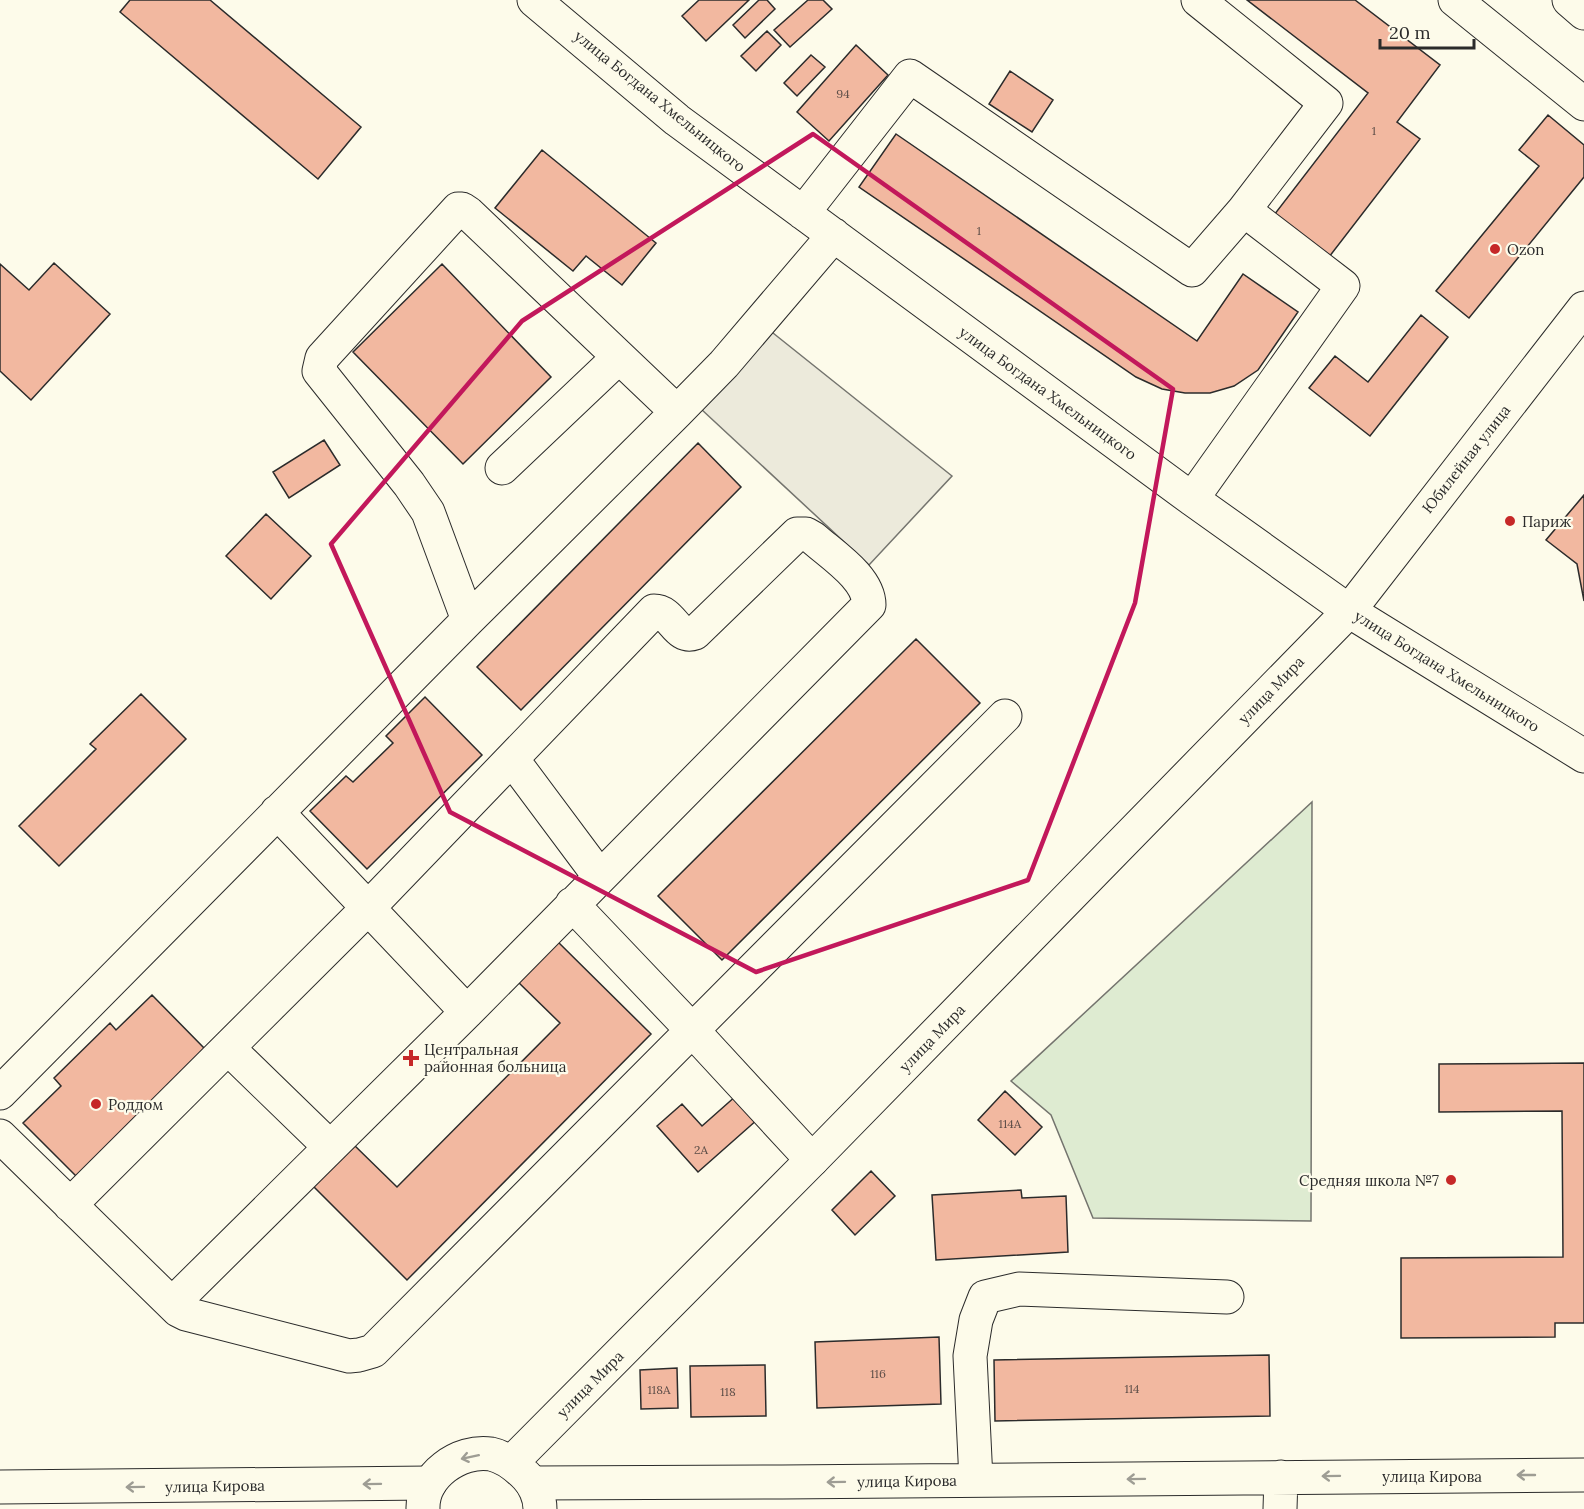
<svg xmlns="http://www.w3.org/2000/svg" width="1584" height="1509" font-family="Lora,serif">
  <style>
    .green { fill: #deebd1; stroke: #74746e; stroke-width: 1.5 }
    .parking { fill: #eceadb; stroke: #74746e; stroke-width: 1.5 }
    .building { fill: #f2b8a0; stroke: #2b2b2b; stroke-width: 1.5 }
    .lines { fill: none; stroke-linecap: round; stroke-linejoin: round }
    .minor-casing { stroke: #2b2b2b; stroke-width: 35 }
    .major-casing { stroke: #2b2b2b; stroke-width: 35 }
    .minor { stroke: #fdfbea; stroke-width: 33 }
    .major { stroke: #fdfbea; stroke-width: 33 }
    .oneway { stroke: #9e9d94 }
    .marked { fill: none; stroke: #c2185b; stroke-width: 4.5; stroke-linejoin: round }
    .poi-dot { fill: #c62828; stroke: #fdfbea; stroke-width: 2 }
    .labels { text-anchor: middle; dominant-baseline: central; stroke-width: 4.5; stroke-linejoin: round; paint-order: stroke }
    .number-label { font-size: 12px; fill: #5d4e48 }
    .street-label { font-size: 15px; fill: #2b2b2b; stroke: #fdfbea }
    .poi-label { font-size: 15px; fill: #2b2b2b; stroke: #fdfbea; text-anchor: start }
  </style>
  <rect width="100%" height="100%" fill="#fdfbea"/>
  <path class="green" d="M1312,802L1311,1221L1093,1218L1051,1115L1011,1081Z"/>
  <path class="parking" d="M768,329L952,476L869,565L701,409Z"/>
  <path class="building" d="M130,0H210L361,127L318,179L120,12Z
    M699,0H749L706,41L682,16Z
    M759,0H767L775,9L745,38L733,25Z
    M808,0H823L832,9L790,47L774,30Z
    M1247,0H1355L1440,65L1397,122L1420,139L1329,257L1274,215L1368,93Z
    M767,31L781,45L756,71L741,56Z
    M856,45L888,75L829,141L797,112Z
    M811,55L825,67L797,96L784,83Z
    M1010,71L1053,100L1032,132L989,104Z
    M1548,115L1584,145V177L1469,318L1436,291L1539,166L1519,150Z
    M896,134L1197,341L1243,274L1298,312L1258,370L1234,386L1210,393H1185L1162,389L1136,377L859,187Z
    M542,150L656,243L622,285L586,256L573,271L495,208Z
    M54,263L110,314L31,400L0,371V264L29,290Z
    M442,264L551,377L463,464L353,352Z
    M1421,315L1448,337L1370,436L1309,388L1335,356L1368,382Z
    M324,440L340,465L289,498L273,472Z
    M698,443L741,487L521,710L477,667Z
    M1584,495V601L1577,564L1546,540Z
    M266,514L311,556L271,599L226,556Z
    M916,639L980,703L722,960L658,896Z
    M141,694L186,739L59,866L19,826L96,749L90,744Z
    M425,697L482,755L367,869L310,811L346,776L353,782L393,743L386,736Z
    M555,939L651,1034L407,1280L311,1184L352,1143L397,1187L560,1023L515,979Z
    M152,995L205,1049L77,1177L23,1123L61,1086L54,1078L110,1023L116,1030Z
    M1584,1063V1323H1555V1337L1401,1338V1258L1563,1257L1562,1111L1439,1112V1064Z
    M1005,1091L1042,1127L1015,1155L978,1120Z
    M737,1095L758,1119L698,1172L657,1126L682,1104L702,1126Z
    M871,1171L895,1196L855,1235L832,1210Z
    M1021,1190L1022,1198L1066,1196L1068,1252L936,1260L932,1195Z
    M939,1337L941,1404L817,1408L815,1342Z
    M1269,1355L1270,1416L995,1421L994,1360Z
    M765,1365L766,1416L691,1417L690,1366Z
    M677,1368L678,1408L641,1409L640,1370Z"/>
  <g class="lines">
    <g class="minor-casing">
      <path id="minor" d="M534,0L677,120L1192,499L1349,611L1584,756
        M1198,0L1326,103L1244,210
        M1455,0L1584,104
        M1569,0L1584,13
        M803,213L910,76L1192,270L1244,210L1343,286L1192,499
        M502,468L619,357
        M468,620L428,512L409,484L319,371L322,358L458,209H462L468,213L677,412
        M512,759L600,877
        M277,812L467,1012
        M572,904L692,1030L812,1160
        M228,1048L330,1147
        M0,1093L468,620L677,412L724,364L834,235
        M0,1136L178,1310L186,1314L349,1356L359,1355L373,1351L1005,716
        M70,1205L368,908L654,611C673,611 676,640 695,633L797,534H806L813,538C832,555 869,578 869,605L467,1012L172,1304
        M976,1480L970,1356L976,1320L985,1297L1019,1289L1227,1297
        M532,1483L782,1482L1584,1475
        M0,1487L430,1483
        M1280,1509L1281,1477"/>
    </g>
    <g class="major-casing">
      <path id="major" d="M512,1462L812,1160L1349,611L1584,308
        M423,1509C422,1476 459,1449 491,1454C505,1457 516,1466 526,1476C534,1484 540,1497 540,1509"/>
    </g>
    <use href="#minor" class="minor"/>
    <use href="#major" class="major"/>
  </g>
  <defs><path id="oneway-shaft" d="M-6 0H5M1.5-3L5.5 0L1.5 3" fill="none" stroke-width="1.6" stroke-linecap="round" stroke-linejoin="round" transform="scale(1.5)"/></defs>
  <g class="oneway">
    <use href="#oneway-shaft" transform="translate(470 1457) rotate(168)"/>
    <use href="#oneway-shaft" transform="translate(1526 1475) rotate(180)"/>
    <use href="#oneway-shaft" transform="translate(1331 1476) rotate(179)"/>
    <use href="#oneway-shaft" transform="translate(1136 1479) rotate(179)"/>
    <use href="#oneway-shaft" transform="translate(836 1482) rotate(179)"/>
    <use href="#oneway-shaft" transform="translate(372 1484) rotate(179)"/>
    <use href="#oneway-shaft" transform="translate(135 1487) rotate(179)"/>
  </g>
  <path class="marked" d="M813,134L1173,389L1135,603L1028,880L756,972L450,812L331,544L522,321Z"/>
  <g class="poi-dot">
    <circle cx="1495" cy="249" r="6"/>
    <circle cx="1510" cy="521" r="6"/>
    <path d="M408 1049h6v6h6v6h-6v6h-6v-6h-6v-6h6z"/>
    <circle cx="96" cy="1104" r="6"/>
    <circle cx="1451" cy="1180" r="6"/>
  </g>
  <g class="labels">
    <g class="number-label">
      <text x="843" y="93">94</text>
      <text x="1374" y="130">1</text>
      <text x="979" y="230">1</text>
      <text x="1010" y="1123">114А</text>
      <text x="701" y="1149">2А</text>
      <text x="878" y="1373">116</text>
      <text x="1132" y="1388">114</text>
      <text x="659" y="1389">118А</text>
      <text x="728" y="1391">118</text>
    </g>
    <g class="street-label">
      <text transform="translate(660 101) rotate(39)">улица Богдана Хмельницкого</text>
      <text transform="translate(1048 393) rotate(36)">улица Богдана Хмельницкого</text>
      <text transform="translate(1466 459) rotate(-52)">Юбилейная улица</text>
      <text transform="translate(1447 671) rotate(32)">улица Богдана Хмельницкого</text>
      <text transform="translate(1271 690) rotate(-46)">улица Мира</text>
      <text transform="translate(932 1038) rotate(-46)">улица Мира</text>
      <text transform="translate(590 1384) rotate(-45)">улица Мира</text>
      <text x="1432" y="1476">улица Кирова</text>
      <text transform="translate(907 1481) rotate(-1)">улица Кирова</text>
      <text transform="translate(215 1486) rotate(-1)">улица Кирова</text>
    </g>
    <g class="poi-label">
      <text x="1507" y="249">Ozon</text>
      <text x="1522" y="521">Париж</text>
      <text x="424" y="1049">Центральная<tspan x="424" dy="17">районная больница</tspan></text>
      <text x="108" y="1104">Роддом</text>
      <text x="1439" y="1180" text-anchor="end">Средняя школа №7</text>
    </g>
  </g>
  <path d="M1380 39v9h94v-9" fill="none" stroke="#2b2b2b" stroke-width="3"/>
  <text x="1389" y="39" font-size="18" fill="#2b2b2b" stroke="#fdfbea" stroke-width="4.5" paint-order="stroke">20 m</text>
</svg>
